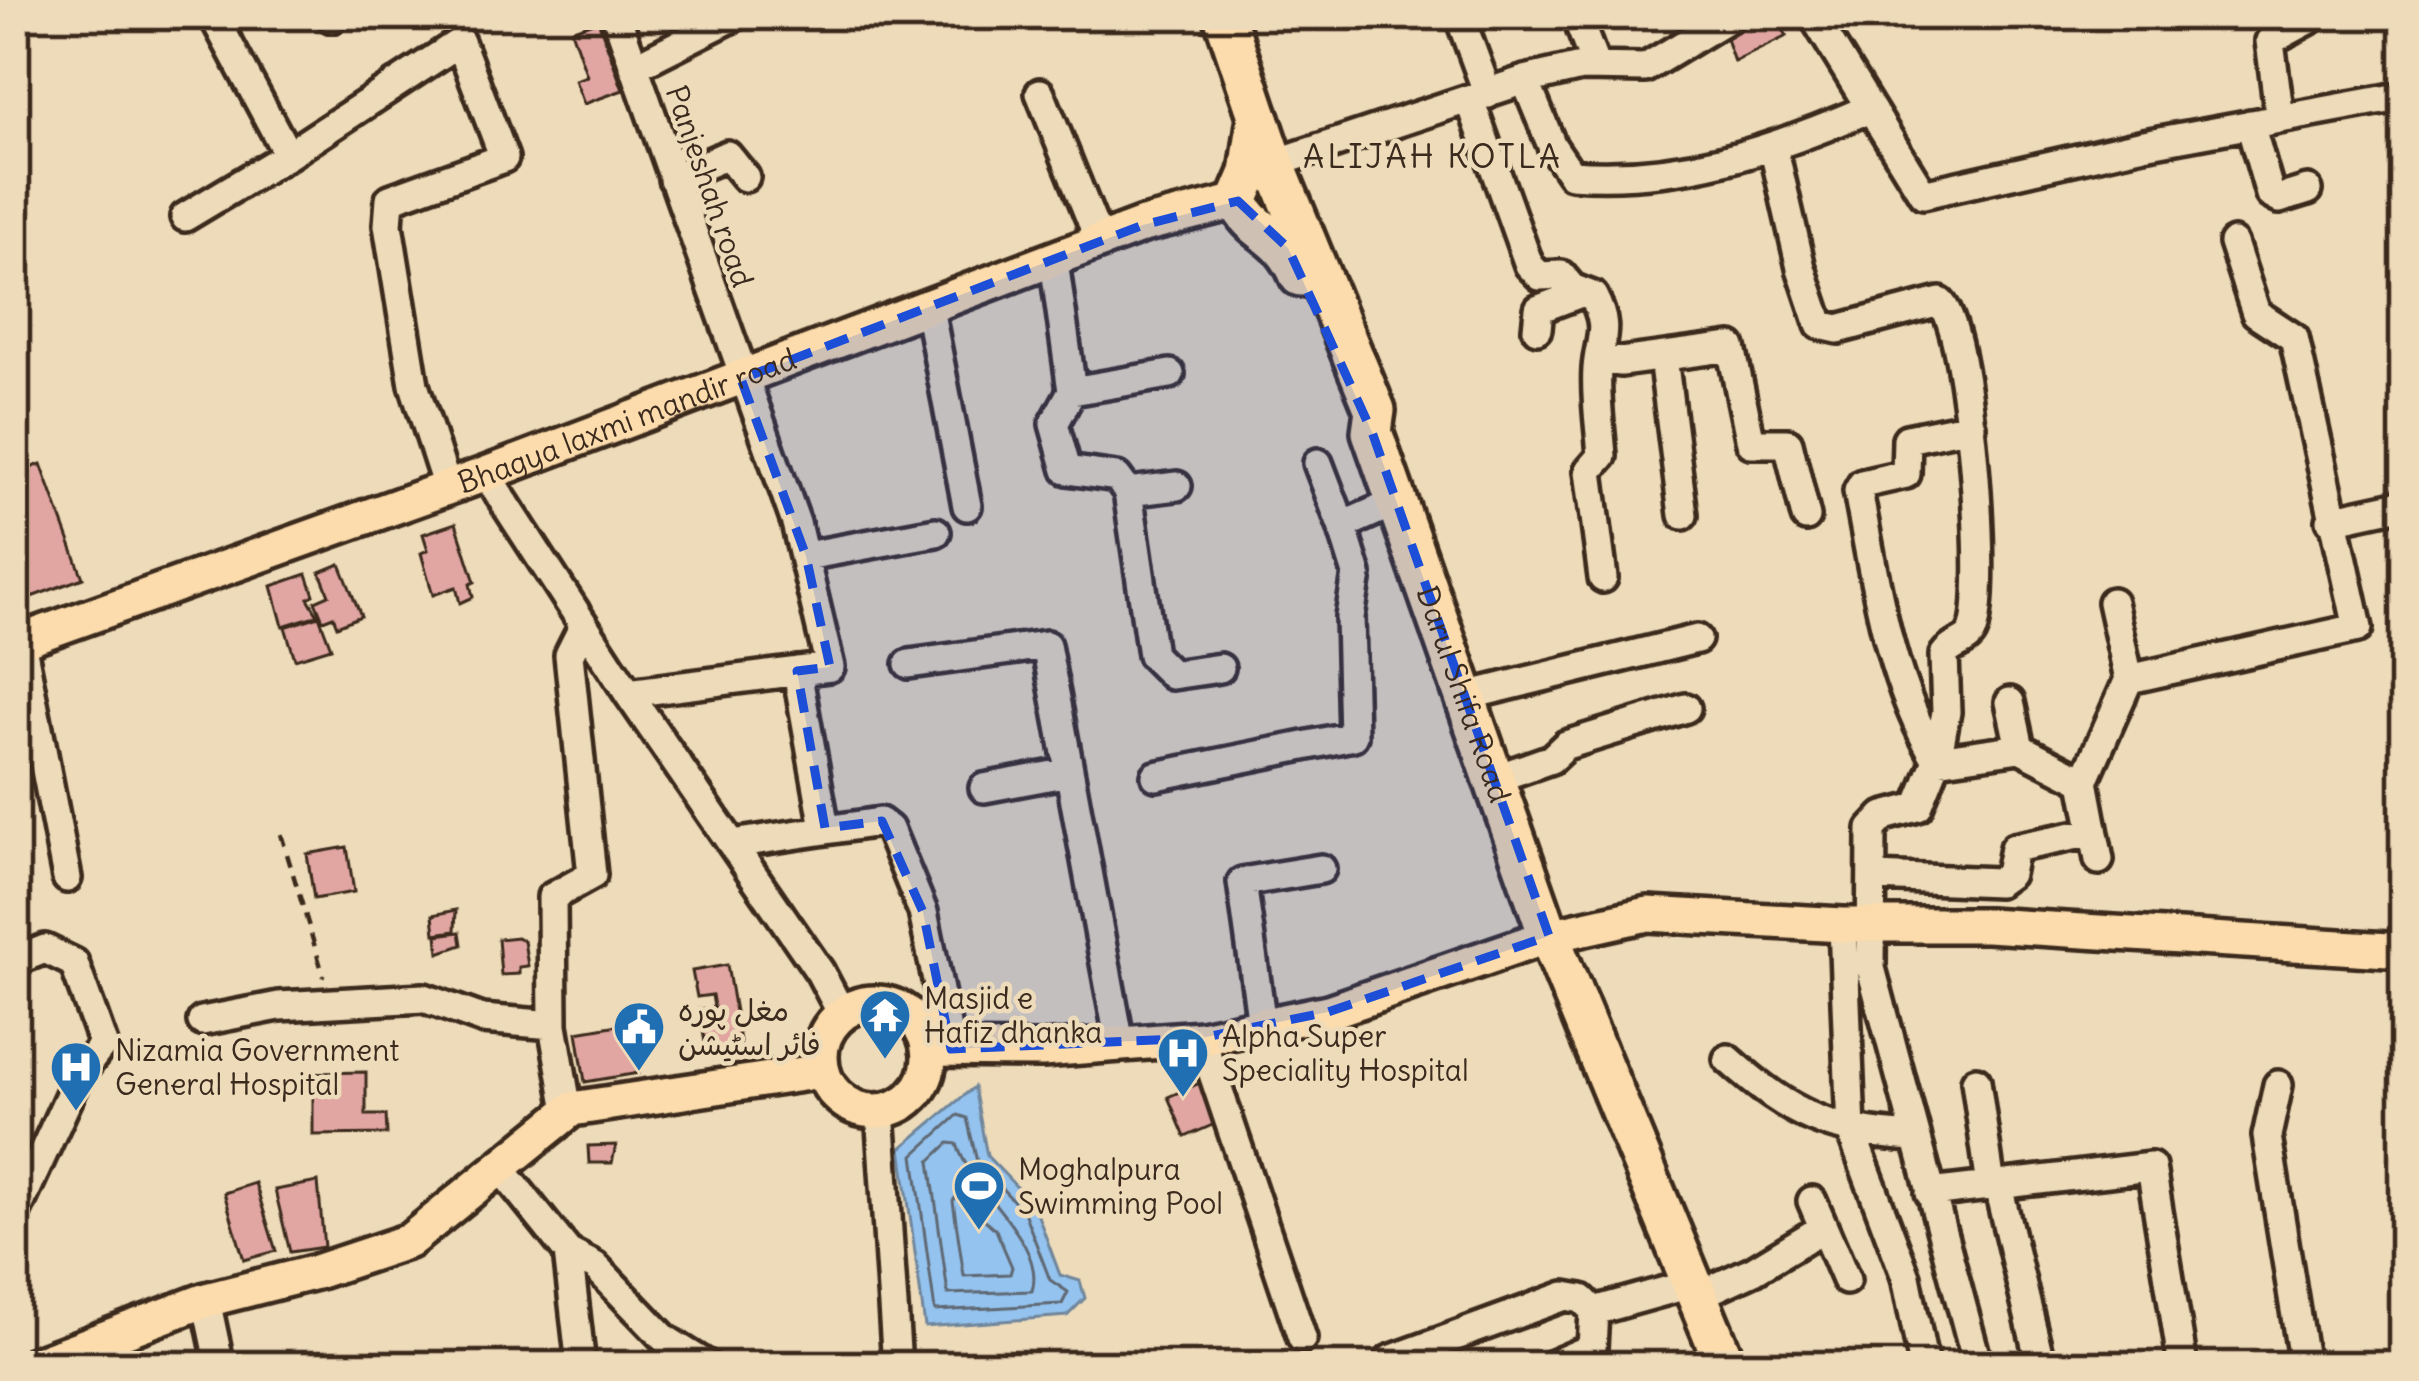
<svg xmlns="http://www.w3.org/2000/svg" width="2419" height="1381" font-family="Delius,'Playpen Sans Arabic',sans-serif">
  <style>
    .water { fill: #94c3ef; stroke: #70869b; stroke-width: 3 }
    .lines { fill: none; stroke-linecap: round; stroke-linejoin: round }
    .shore { stroke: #5f6772; stroke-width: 3 }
    .building { fill: #e1a6a2; stroke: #3b2a1e; stroke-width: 3 }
    .minor-casing { stroke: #3b2a1e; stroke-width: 36 }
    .major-casing { stroke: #3b2a1e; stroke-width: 42 }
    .highway-casing { stroke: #3b2a1e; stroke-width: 48 }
    .path { stroke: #3b2a1e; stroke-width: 4.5; stroke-dasharray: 12 9; stroke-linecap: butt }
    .minor { stroke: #eedbb9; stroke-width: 27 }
    .major { stroke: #fcdcac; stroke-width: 33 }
    .highway { stroke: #fcdcac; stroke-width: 39 }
    .marked { fill: #1d4ed8; fill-opacity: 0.2; stroke: #1d4ed8; stroke-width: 9; stroke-dasharray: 24 15; stroke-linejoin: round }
    .labels { text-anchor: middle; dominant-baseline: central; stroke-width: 9; stroke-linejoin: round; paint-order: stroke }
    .street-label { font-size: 30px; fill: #3b2a1e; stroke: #eedbb9 }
    .poi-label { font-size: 30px; fill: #3b2a1e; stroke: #eedbb9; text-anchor: start }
    .neighbourhood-label { font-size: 33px; letter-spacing: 3px; fill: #3b2a1e; stroke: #eedbb9 }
  </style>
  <rect width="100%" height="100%" fill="#eedbb9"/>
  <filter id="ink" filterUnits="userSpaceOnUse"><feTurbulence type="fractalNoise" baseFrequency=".00833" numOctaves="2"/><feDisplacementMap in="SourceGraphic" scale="24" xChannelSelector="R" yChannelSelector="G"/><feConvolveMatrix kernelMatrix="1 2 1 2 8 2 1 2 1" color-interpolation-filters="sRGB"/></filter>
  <g filter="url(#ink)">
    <path class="water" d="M974,1087L987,1156L1034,1205L1060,1275L1080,1281L1085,1298L1067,1316L925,1327L901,1148Z"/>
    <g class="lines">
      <path class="shore" d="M958,1115L967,1118L977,1162L1024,1212L1050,1280L1068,1292L1062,1304L935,1311L914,1155Z
        M949,1143L957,1144C970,1191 1047,1241 1032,1291L948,1294L930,1161Z
        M957,1195L996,1230L1012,1267L1010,1274L964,1276L953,1201Z"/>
    </g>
    <path class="building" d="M1758,15H1774L1787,36L1734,62L1725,36Z
      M598,20L623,90L584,104L575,80L587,76L571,30Z
      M41,464L83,578L15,603V474Z
      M456,523L475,582L470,584L473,597L460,603L456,587L433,595L421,553L428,550L423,534Z
      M340,564L361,616L337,626L333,616L323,620L315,601L329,595L320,572Z
      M307,574L314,595L308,598L318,615L283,626L272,586Z
      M319,616L331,648L295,659L285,627Z
      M347,847L354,892L314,899L307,854Z
      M456,910L455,931L435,934L433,915Z
      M460,932L462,945L439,953L437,935Z
      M517,937L524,941L528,966L519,967V974L501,975L498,939Z
      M727,965L741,1047L707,1053L699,1009L714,1007L712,995L697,997L692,971Z
      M630,1023L639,1073L585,1082L577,1032Z
      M366,1072V1115H386L387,1134L313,1135V1073Z
      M1209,1079L1226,1119L1185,1137L1168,1097Z
      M616,1145L612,1163H589L588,1146Z
      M318,1182L324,1247L290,1252L275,1190Z
      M255,1183L276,1251L244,1260L224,1193Z"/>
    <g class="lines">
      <g class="minor-casing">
        <path id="minor" d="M213,15L288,155L460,42L504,158L390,199L388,225L414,385L447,487
          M331,15L332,18
          M616,15L796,523L830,667L628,693
          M1459,15L1488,94
          M1576,15L1596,67
          M1813,15L1923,194L2144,144L2404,96
          M634,67L737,15
          M1525,80L1552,146L1571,174C1679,182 1771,151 1868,109
          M1040,93L1100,242
          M1470,100L1529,265L1540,276L1561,275L1572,288L1593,296C1611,330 1599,339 1597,369C1595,397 1600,428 1602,456L1589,471L1603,578
          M2280,119L2270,41L2318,15
          M2250,124L2270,194L2279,199L2308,190
          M1774,150L1801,268L1820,325L1838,329L1940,302C1969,322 1990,597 1972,633C1966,644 1951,644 1944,655L1946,712L1937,760L1918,807L1884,816L1872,829L1871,968L1978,1366
          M1258,169L1525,80L1581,67L1645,68L1733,15
          M673,179L727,155L745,177
          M185,217L288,155
          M1054,261L1072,391L1170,374
          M929,308L967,506
          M1537,329L1539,309L1581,293
          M1663,357L1683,515
          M1599,359L1621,362L1731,347L1751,443H1788L1806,517
          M1072,391L1054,424L1067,470L1117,477L1128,492L1177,486
          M1971,426L1907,439L1906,474L1862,484L1858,491C1875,580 1889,682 1937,760L2020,748L2084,781L2099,860
          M1318,463L1342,526
          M486,474L628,693L820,972L842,1014
          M1128,492L1152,655L1172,675L1220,668
          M2331,520L2404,504
          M806,556L936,532
          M2112,602L2129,679
          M21,641L67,878
          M909,664L1046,645L1120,1044
          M797,671L825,828
          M1466,696L1697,639
          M2010,702L2020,748
          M1156,776L1353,736L1350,617L1357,574L1342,526L1396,502
          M1494,779L1551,759L1566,745L1686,708
          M2084,781L2129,679L2358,628L2294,338L2256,313L2233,243
          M984,788L1069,772
          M732,844L880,822L889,829L923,912L951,1049
          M1874,877L1998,882L2009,874L2014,848L2093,832
          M1843,925L1851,1131L1906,1277L1924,1366
          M15,961L45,949L74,963L103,1044L79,1075L15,1214
          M202,1021L279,1006L424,998L482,1019L553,1025
          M1262,1025L1242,882L1321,869
          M1201,1038L1302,1338
          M1728,1059C1793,1117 1827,1131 1914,1137
          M1976,1081L1991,1186
          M2278,1085L2267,1136L2304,1366
          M568,1111L553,1025L552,897L592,875L569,655L584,625
          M880,1111L897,1366
          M502,1170L568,1252L581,1366
          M1998,1186L2041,1366
          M1930,1193L2151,1167L2183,1366
          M1812,1201L1846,1280
          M568,1252L595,1266L665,1339L708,1366
          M1695,1297L1754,1270L1823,1228
          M206,1300L220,1366
          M1594,1311L1694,1283
          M1392,1366L1390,1360L1565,1296L1582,1299L1594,1311L1592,1348L1550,1366"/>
      </g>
      <g class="major-casing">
        <g id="major">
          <path id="s1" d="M15,643L486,474L1143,225L1238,201"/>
          <circle cx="875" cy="1057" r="54"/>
          <path d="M928,1049L1042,1050L1201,1038L1328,1012L1549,936L1648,914L1843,925H1987L2404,951"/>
          <path d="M31,1366L206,1300L316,1272L409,1241L572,1109L822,1071"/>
        </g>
      </g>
      <g class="highway-casing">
        <g id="highway">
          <path id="s2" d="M1224,15L1274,163L1375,410L1372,432L1549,936L1726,1366"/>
          <path d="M1257,124L1250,173L1238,201C1254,236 1280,229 1300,276"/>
        </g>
      </g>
      <path class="path" d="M281,834L324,977"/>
      <use href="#minor" class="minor"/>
      <use href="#major" class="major"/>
      <use href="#highway" class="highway"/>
    </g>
  </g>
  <path class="marked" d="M1238,201L1288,248L1372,432L1549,936L1328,1012L1201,1038L951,1049L923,912L882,821L825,828L797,671L830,667L806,556L741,379L1143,225Z"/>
  <defs>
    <g id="temple-pin" transform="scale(2.7)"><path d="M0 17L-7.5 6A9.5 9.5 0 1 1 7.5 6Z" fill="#1f6fb2" stroke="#eedbb9"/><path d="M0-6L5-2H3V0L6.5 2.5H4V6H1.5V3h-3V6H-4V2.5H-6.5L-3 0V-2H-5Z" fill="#fff"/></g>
    <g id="civic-pin" transform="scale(2.7)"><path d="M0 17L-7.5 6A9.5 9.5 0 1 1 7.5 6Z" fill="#1f6fb2" stroke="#eedbb9"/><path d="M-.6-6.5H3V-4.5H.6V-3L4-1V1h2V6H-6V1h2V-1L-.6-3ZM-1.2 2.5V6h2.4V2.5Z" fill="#fff"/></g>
    <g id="hospital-pin" transform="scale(2.7)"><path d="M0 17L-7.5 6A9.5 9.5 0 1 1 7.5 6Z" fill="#1f6fb2" stroke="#eedbb9"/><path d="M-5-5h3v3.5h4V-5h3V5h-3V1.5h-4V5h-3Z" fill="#fff"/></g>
    <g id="stadium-pin" transform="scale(2.7)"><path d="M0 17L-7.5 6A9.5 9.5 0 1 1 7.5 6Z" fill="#1f6fb2" stroke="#eedbb9"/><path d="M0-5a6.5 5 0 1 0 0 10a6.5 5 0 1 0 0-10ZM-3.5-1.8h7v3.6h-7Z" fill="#fff"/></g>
  </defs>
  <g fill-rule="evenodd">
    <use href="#temple-pin" x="885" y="1015"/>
    <use href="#civic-pin" x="639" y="1027"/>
    <use href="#hospital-pin" x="1183" y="1053"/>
    <use href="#hospital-pin" x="76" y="1067"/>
    <use href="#stadium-pin" x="979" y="1186"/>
  </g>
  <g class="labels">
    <g class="street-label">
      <text transform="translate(710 186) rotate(71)">Panjeshah road</text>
      <text stroke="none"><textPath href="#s1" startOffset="651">Bhagya laxmi mandir road</textPath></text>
      <text stroke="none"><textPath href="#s2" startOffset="723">Darul Shifa Road</textPath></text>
    </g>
    <g class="poi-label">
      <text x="924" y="998">Masjid e<tspan x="924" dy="34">Hafiz dhanka</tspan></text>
      <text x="678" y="1010">مغل پورہ<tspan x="678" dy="34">فائر اسٹیشن</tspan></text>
      <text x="1222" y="1036">Alpha Super<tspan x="1222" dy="34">Speciality Hospital</tspan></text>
      <text x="115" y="1050">Nizamia Government<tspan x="115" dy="34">General Hospital</tspan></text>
      <text x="1018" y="1169">Moghalpura<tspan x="1018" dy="34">Swimming Pool</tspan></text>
    </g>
    <g class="neighbourhood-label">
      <text x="1433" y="156">ALIJAH KOTLA</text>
    </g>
  </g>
  <rect width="2419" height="1381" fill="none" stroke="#eedbb9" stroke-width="60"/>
  <rect x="30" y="30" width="2359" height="1321" fill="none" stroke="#3b2a1e" stroke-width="4.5" filter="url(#ink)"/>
</svg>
